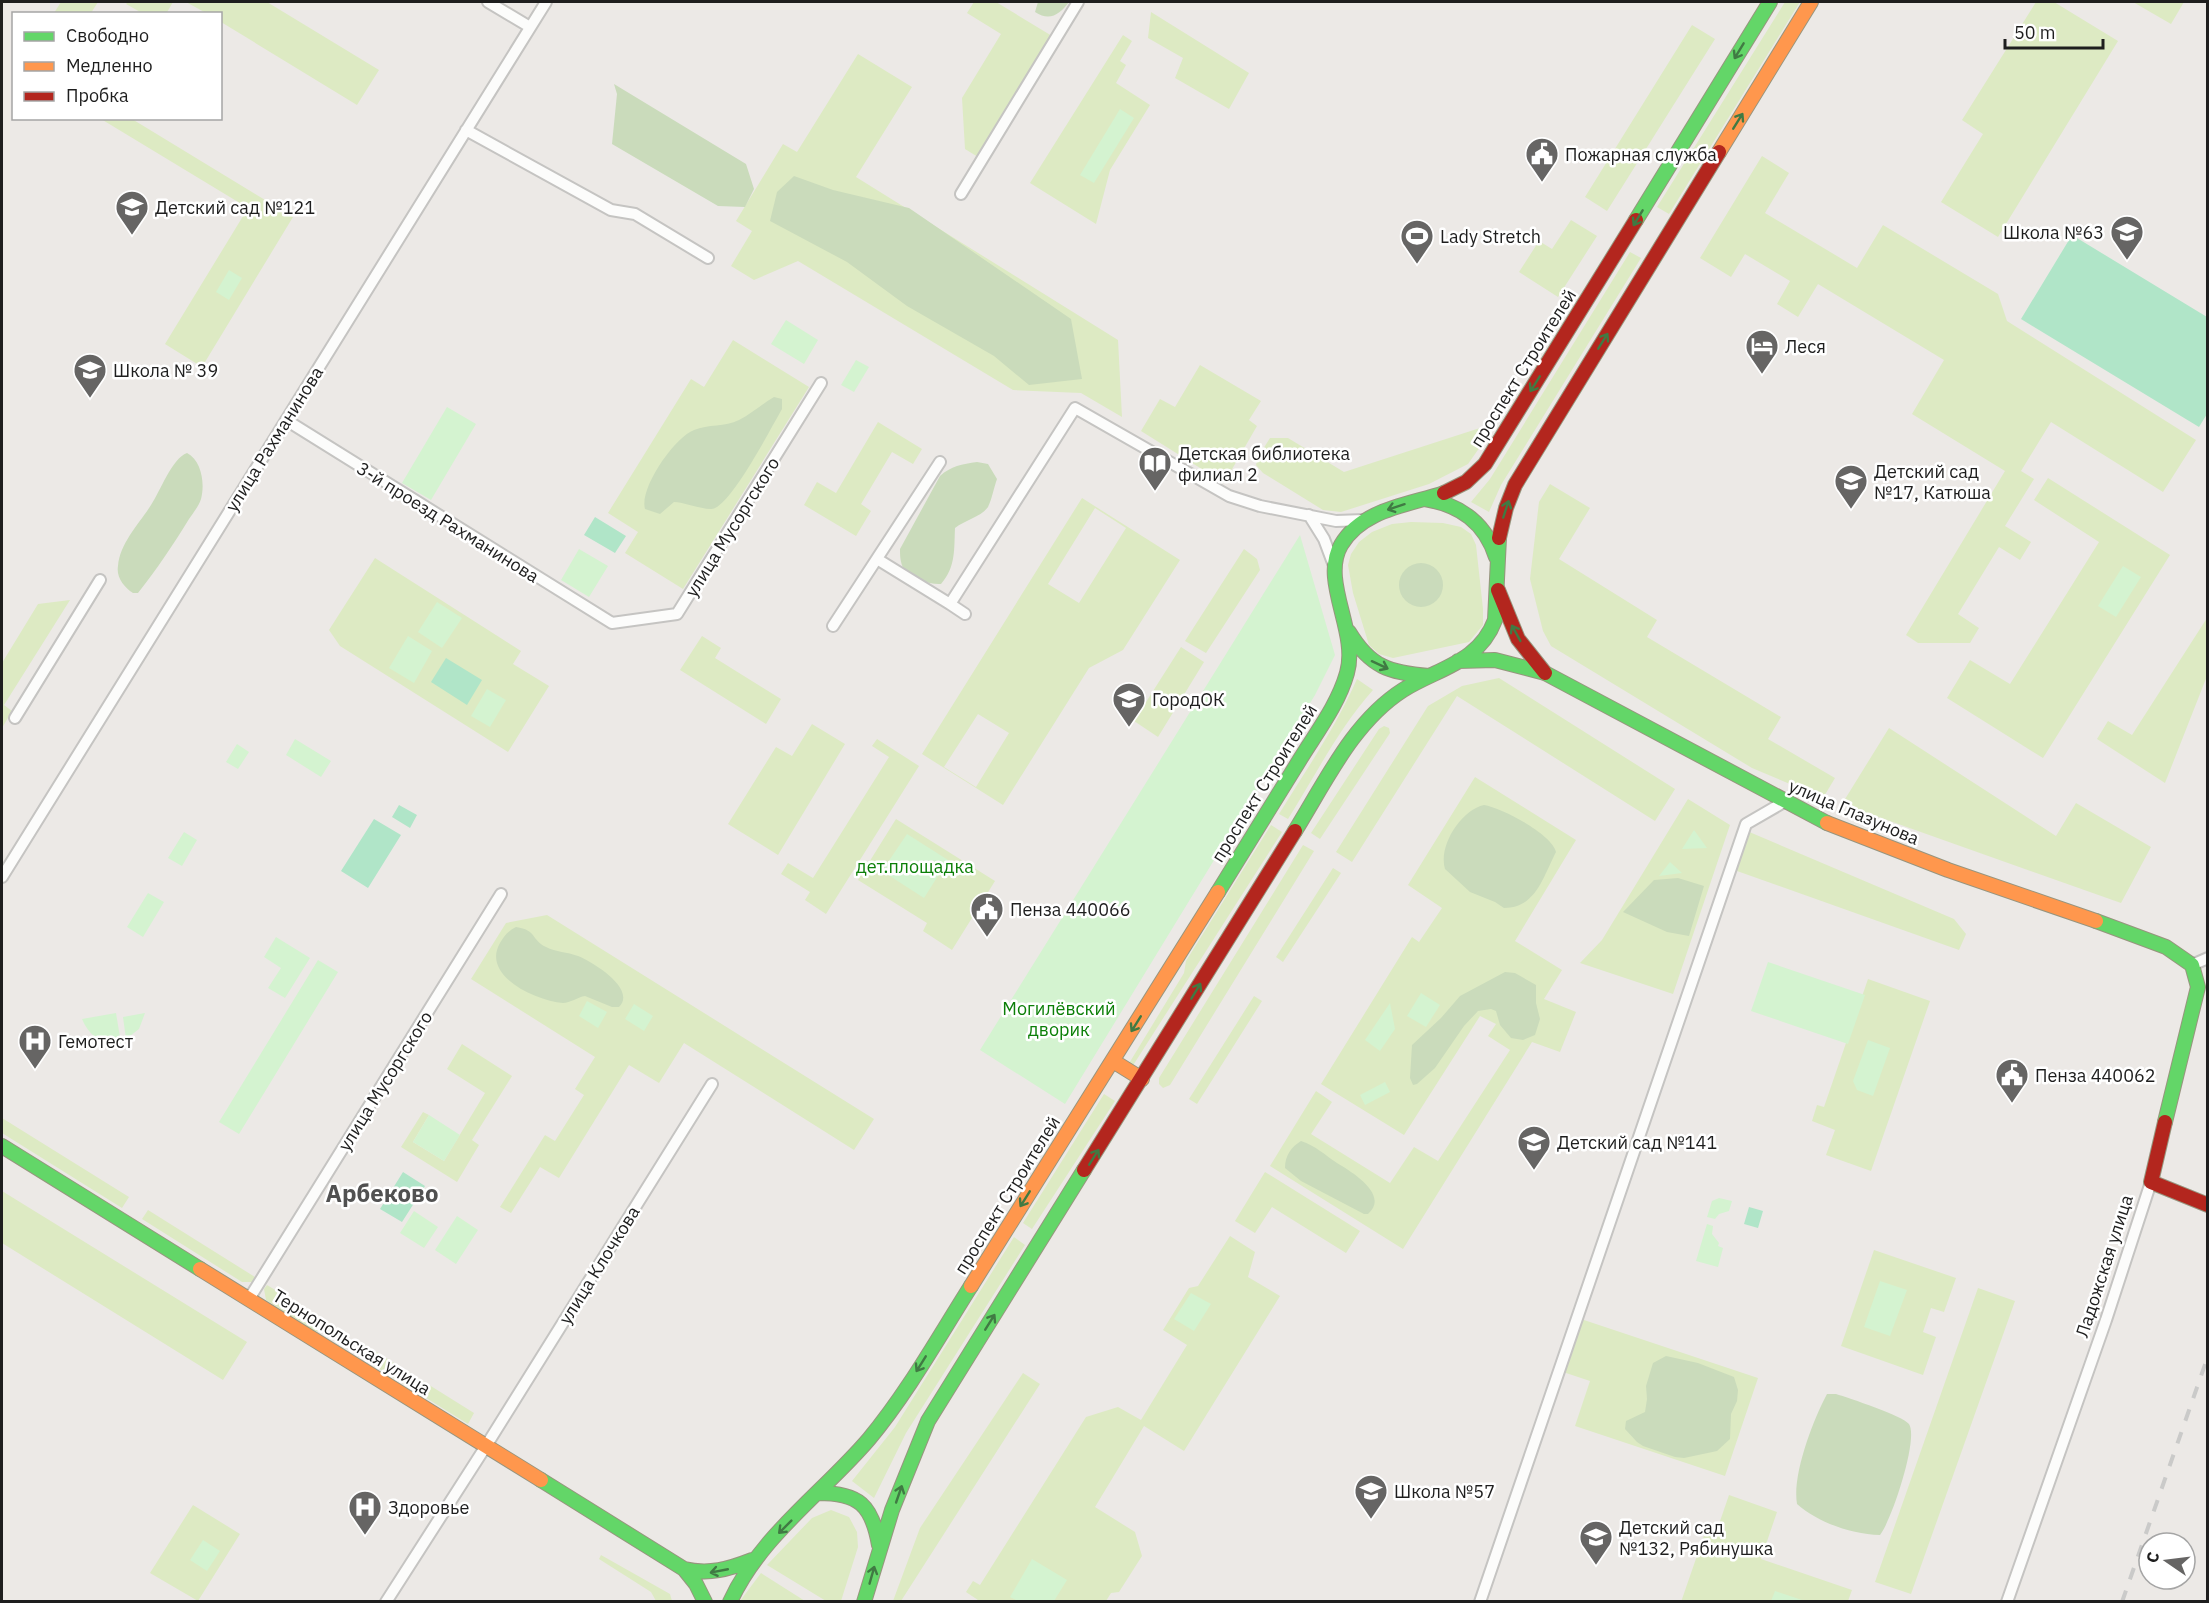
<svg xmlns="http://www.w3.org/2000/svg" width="2209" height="1603" font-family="'IBM Plex Sans',sans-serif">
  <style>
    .grass { fill: #ddeac3; fill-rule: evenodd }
    .forest { fill: #cadbbb }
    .park { fill: #d4f3d0 }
    .pitch { fill: #b0e5c8 }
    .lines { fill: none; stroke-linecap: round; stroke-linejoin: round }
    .street-casing { stroke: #c5c4c2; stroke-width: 14 }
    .fast-casing { stroke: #97957e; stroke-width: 16 }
    .slow-casing { stroke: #97957e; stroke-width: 16 }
    .jam-casing { stroke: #97957e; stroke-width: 16 }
    .street { stroke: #fcfcfb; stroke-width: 10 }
    .fast { stroke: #63d668; stroke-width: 14 }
    .slow { stroke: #ff974d; stroke-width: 14 }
    .jam { stroke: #b3261e; stroke-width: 14 }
    .rail { stroke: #cacac9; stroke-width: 4; stroke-dasharray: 12 12; stroke-linecap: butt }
    .oneway { stroke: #407a43 }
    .labels { text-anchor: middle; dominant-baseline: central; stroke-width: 5; stroke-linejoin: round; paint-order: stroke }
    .poi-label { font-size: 18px; fill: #1e1e1e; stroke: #fff; text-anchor: start }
    .street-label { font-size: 18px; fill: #1e1e1e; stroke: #fff }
    .park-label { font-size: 18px; fill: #0c7f08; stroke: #fff }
    .district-label { font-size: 24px; font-weight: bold; fill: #515151; stroke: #fff }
  </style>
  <rect width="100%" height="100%" fill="#ece9e6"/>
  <path class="grass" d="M61,2H98L91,13H54Z
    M128,2H173L166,14L142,13L126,4Z
    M186,2H267L379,70L357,105L221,22L220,14L206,13Z
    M974,2H996L1052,36L978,157L965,149L962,98L1001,34L967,13Z
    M1785,2H1800L1669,214L1657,207Z
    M2036,2H2054L2118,41L1998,237L1941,202L1983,134L1962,120Z
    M2133,2H2184L2171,24Z
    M1151,12L1249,73L1229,109L1175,78L1183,58L1148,38Z
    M1692,25L1715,39L1607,211L1585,197Z
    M1123,35L1132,41L1120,61L1126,65L1116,83L1150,105L1110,170L1096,224L1030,183Z
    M858,54L912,87L856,177L1118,340L1122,417L1081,393L1013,390L798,261L754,280L731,266L752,231L736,221L783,144L797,152Z
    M101,119H132L293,217L202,367L165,344L248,208Z
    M1762,156L1789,173L1765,213L1857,268L1883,225L1998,294L2007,321L2196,440L2163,492L2051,422L2021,471L2034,479L2005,526L2031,542L2020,560L1999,547L1958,614L1979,628L1970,643H1918L1906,635L2005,471L1912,414L1944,360L1818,284L1798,317L1777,304L1790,281L1745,254L1731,277L1700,258Z
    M1571,220L1597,236L1558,297L1519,272L1539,241L1552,249Z
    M1630,252L1641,258L1501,485L1489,512L1471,502L1490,479Z
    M733,340L809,387L683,589L625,553L638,532L608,513L691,379L704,387Z
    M1200,365L1261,401L1249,420L1257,426L1224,483L1141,431L1160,399L1175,407Z
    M878,422L922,449L913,464L892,452L861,504L871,511L856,536L804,505L817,482L836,493Z
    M1483,427H1494L1468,464L1429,484L1341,512L1323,510L1263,473L1256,465L1258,457L1270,438H1288L1344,472Z
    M2048,478L2170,555L2043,758L1947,698L1970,660L2010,684L2099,542L2034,500Z
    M1550,484L1590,508L1559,559L1657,620L1647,637L1781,717L1768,739L1835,778L1823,798L1752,768L1551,646L1543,631L1530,579L1539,502Z
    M1082,498L1180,560L1123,650L1089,668L1003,805L922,754ZM1095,508L1126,528L1079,603L1048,584ZM978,714L1009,733L976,787L944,767Z
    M1411,522L1443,523L1461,527L1471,534L1476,545L1483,609V625L1469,642L1393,658L1379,654L1369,645L1353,593L1348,565L1351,554L1359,542L1372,532L1392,524Z
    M1244,549L1257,559L1260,570L1206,653L1185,641Z
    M375,558L521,651L513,664L549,686L508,752L340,646L329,630Z
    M70,600L4,705L12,711L2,728V663L38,604Z
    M2207,618V676L2165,783L2097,739L2108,721L2132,735Z
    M702,636L721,648L715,658L781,699L766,724L680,670Z
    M1181,647L1204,662L1158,737L1134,721Z
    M1499,678L1675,789L1655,821L1457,696L1352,862L1336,852L1428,706L1462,686Z
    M1357,679L1373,690C1339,728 1315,776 1288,819L1279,814C1306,770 1336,727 1357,679Z
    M812,724L845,744L778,855L728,824L776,747L792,756Z
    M1384,726L1389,728L1390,733L1320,839L1311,833L1379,729Z
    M1889,728L2056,836L2076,803L2151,847L2121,903L1842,804Z
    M877,739L919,766L826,914L805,900L810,892L781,874L788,863L813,878L889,757L872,746Z
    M1475,777L1576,840L1515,941L1562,970L1544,999L1576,1012L1560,1052L1532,1042L1403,1249L1270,1166L1316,1091L1332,1102L1311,1134L1390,1183L1414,1147L1438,1161L1510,1050L1488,1036L1496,1024L1480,1016L1404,1135L1321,1084L1412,937L1419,942L1442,908L1408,885Z
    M1688,799L1730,825L1673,994L1580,963L1602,940Z
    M896,819L995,881L952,950L923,931L927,923L858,880Z
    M1271,825L1282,832L1132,1067L1128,1065L1184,973L1186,961Z
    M1747,831L1954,919L1966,934L1959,950L1737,871Z
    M1303,845L1314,851L1170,1085L1163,1088L1159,1084V1078Z
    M1333,868L1341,873L1283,962L1276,957Z
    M547,915L874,1119L854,1150L684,1043L659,1083L629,1065L559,1178L540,1167L511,1213L500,1207L545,1135L555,1141L584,1095L575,1089L595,1057L471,979L506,923Z
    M1868,979L1930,1001L1871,1171L1826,1155L1835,1130L1812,1121L1817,1105L1824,1107Z
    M1254,996L1262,1001L1197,1104L1189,1099Z
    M462,1044L512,1076L472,1140L479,1145L457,1182L401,1147L423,1112L429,1115L413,1142L444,1161L485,1093L447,1069Z
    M1104,1094L1115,1101L1032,1229L1023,1223Z
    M2,1118L129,1197L122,1208L2,1133Z
    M1265,1172L1360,1231L1346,1253L1272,1207L1255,1233L1235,1221Z
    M2,1191L247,1342L223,1380L2,1243Z
    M148,1210L255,1277L252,1282H242L142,1219Z
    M1230,1236L1255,1252L1248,1277L1280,1296L1184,1451L1144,1426L1095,1507L1135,1532L1142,1556L1119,1592L1111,1593L1106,1601L981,1602L966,1592L973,1581L980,1585L1086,1417L1118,1407L1141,1420L1187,1345L1163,1330L1189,1288L1198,1286Z
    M1014,1237L1025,1245L906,1433L874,1498L852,1481L895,1427Z
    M1874,1250L1956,1278L1944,1312L1931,1308L1923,1332L1936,1337L1923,1375L1841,1346Z
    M267,1285L336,1327L332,1333L315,1331L266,1300L264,1289Z
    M1978,1288L2015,1301L1911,1594L1875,1582Z
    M1581,1319L1758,1378L1725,1476L1575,1426L1590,1381L1563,1372Z
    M362,1343L474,1413L468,1424L365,1360L359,1349Z
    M1023,1373L1040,1384L901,1601H893L920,1528Z
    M1729,1495L1777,1512L1761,1559L1852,1590L1848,1601L1681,1602L1708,1524L1718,1527Z
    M193,1505L240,1534L198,1601L150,1573Z
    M831,1510L849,1517L857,1532L858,1547L841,1601H826L767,1565L812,1518Z
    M601,1555L670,1594L672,1601H656L651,1592L599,1559Z
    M761,1573L805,1601H740Z"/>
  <path class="forest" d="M1038,2H1069C1060,14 1050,22 1035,12Z
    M614,84L746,164L754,189L745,207L718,206L612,144L617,94Z
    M794,176L833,190L909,208L1071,319L1082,379L1029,385L994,356L907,306L847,262L770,221L777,192Z
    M774,397L782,399V409C770,430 734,499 715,508C708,512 684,502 674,502L660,514L645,509C639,488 675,437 694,430C708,424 725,427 739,420C751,414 762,404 774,397Z
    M187,453C202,461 205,484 201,499C199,506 193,513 189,519C173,545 157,569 138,593H133C124,587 116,577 118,566C120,543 139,524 151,505C160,492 172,458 187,453Z
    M977,462L988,464L997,479C994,487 992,499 988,507C981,517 965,520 955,528C954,549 956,567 941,584C930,585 911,578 904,569C900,563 900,555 900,549L940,476C951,466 962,464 977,462Z
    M1399 585a22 22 0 1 1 44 0a22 22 0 1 1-44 0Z
    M1484,805C1502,808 1552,834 1556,852C1543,877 1536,908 1504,908L1495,902L1470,892L1445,869C1438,846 1461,810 1484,805Z
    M1678,878L1704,886L1689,936L1667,932L1623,912L1654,880Z
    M516,927C537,930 531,940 546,947C556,952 567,952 578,956C593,962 637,989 619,1007H612L585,996C578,997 570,1003 563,1003C536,1001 481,976 500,943C504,936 508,931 516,927Z
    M1505,972L1515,973L1536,985V1003L1540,1019L1535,1035L1523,1040L1511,1038L1500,1025L1496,1011L1491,1009L1478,1011L1464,1026L1435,1068L1417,1084L1413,1085L1410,1078L1412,1045L1441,1018L1460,996Z
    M1301,1141C1316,1146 1325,1155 1337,1163C1352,1172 1390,1195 1368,1214H1364L1301,1181L1285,1168C1285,1156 1291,1147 1301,1141Z
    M1666,1356L1698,1363L1734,1377L1738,1390L1737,1401L1731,1414L1730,1439L1717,1451L1684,1458L1675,1457L1643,1446L1637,1442L1625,1429L1626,1421L1645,1412L1647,1399L1646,1386L1653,1363Z
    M1827,1394H1836C1849,1398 1903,1416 1909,1424C1919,1439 1891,1522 1880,1535C1851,1534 1819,1523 1797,1504C1792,1475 1813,1420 1827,1394Z"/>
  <path class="park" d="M1120,109L1134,118L1094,183L1080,175Z
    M229,270L242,278L229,300L216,292Z
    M786,320L818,340L804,364L771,344Z
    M856,360L869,367L854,392L841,385Z
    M447,407L476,424L431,500L402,483Z
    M1300,535L1335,655L1315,695L1065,1104L980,1050Z
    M579,549L608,566L589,597L561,580Z
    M2123,566L2141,577L2116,617L2098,606Z
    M437,602L462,618L442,648L418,632Z
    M408,636L432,651L414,683L389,668Z
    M487,689L506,700L490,727L471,716Z
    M295,739L331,761L321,777L286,755Z
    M237,744L249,752L238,769L226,762Z
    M1694,830L1707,848L1682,849Z
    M184,832L197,840L182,866L168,858Z
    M907,834L948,860L924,898L882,871Z
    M1670,862L1682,873L1659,876Z
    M148,893L164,902L143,937L127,927Z
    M276,937L310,958L285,998L268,988L281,968L264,957Z
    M318,960L338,972L239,1134L219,1122Z
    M1768,962L1865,995L1848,1044L1751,1011Z
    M1421,993L1440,1005L1426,1027L1407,1016Z
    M587,1001L607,1012L598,1028L579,1016Z
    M1390,1003L1395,1029L1380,1051L1365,1040Z
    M634,1004L653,1016L644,1031L625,1019Z
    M116,1013L121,1043C102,1045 89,1036 82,1019Z
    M145,1013L139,1029L126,1039L123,1017Z
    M1868,1040L1890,1048L1873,1096L1857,1090L1853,1081Z
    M1385,1082L1390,1092L1365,1105L1360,1095Z
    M429,1115L460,1135L444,1161L413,1142Z
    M1719,1198L1732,1201L1729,1211L1719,1214L1715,1219L1707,1217L1712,1201Z
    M414,1211L438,1227L424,1248L400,1233Z
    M457,1216L478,1230L456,1264L435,1250Z
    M1707,1224L1713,1226L1712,1234L1719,1243L1718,1246L1723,1248L1718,1267L1696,1261Z
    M1880,1281L1907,1290L1890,1336L1864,1327Z
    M1191,1293L1211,1304L1194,1331L1174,1319Z
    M203,1540L220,1551L207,1571L190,1560Z
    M1032,1559L1067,1580L1054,1601H1018L1010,1597Z
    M1775,1591L1802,1600L1801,1601H1771Z"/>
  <path class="pitch" d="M2072,235L2207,317V414L2199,427L2021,319Z
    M595,517L626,536L615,553L584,535Z
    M446,658L482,680L467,705L431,682Z
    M399,805L417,815L410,828L392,817Z
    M374,819L401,835L368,888L341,871Z
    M403,1172L425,1186L402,1222L380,1209Z
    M1749,1207L1763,1211L1758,1228L1744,1224Z"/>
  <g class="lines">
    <g class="street-casing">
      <path id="street" d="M488,2L530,27
        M466,130L611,210L635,214L708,258
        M961,194L1078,2
        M286,420L612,623L677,614L821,383
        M1309,515L1324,539L1333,563
        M877,559L950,604
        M965,614L950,604L1075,408L1229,496L1260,506L1336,521L1364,520
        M833,626L940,462
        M15,718L100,580
        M2,877L546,2
        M2192,965L2208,958
        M249,1299L501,894
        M386,1602L486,1446L712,1084
        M1480,1602L1746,824L1784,802
        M2007,1602L2106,1320L2151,1182"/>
    </g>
    <g class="fast-casing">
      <path id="fast" d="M1636,220L1770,2
        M1425,499C1460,505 1485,522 1496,557
        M1349,632C1370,667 1390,673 1429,676
        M1458,661L1495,660L1545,673L1827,823
        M1295,831C1326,781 1353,722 1403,690C1438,668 1479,663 1495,620L1499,538
        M1218,892C1245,848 1272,805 1299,761C1316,733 1338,705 1347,673C1359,632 1320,581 1341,545C1362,509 1409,505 1444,493
        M2096,921L2166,947L2192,965L2198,987L2165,1122
        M2,1146L200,1269
        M541,1480L684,1569C709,1575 729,1569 752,1560
        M818,1493C859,1493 872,1505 879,1545
        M684,1569L696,1584L705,1602
        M730,1602C760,1536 823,1493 869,1439C908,1392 938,1338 971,1286
        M864,1602L892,1510L928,1421L1084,1170"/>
    </g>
    <g class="slow-casing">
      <path id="slow" d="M1719,152L1811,2
        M1827,823L1948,870L2096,921
        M1113,1061L1142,1079
        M200,1269L541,1480
        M971,1286L1218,892"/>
    </g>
    <g class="jam-casing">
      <path id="jam" d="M1444,493L1466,482L1485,464L1636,220
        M1499,538L1506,508L1515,485L1719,152
        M1498,590L1518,639L1545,673
        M2165,1122L2151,1182L2208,1205
        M1084,1170L1295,831"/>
    </g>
    <use href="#street" class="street"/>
    <use href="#fast" class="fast"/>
    <use href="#slow" class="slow"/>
    <use href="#jam" class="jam"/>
    <path class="rail" d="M2122,1602L2208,1356"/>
  </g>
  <defs><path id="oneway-shaft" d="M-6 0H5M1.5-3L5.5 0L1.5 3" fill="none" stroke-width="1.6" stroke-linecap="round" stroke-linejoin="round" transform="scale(1.5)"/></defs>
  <g class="oneway">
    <use href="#oneway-shaft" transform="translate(1739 51) rotate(121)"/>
    <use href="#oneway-shaft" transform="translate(1738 121) rotate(-58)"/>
    <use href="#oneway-shaft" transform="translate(1638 218) rotate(121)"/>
    <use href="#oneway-shaft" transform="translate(1603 341) rotate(-58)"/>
    <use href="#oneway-shaft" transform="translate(1535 384) rotate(122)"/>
    <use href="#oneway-shaft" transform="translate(1396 507) rotate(162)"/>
    <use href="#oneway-shaft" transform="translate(1506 509) rotate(-72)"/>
    <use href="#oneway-shaft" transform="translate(1516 633) rotate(-119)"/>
    <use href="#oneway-shaft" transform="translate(1380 665) rotate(25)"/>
    <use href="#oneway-shaft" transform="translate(1196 991) rotate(-59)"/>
    <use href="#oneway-shaft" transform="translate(1136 1024) rotate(122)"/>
    <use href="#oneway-shaft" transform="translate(1094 1157) rotate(-58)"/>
    <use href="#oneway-shaft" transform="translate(1025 1199) rotate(122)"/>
    <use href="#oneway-shaft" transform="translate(990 1322) rotate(-58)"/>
    <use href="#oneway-shaft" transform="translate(921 1364) rotate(122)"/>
    <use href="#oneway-shaft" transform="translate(899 1494) rotate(-71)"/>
    <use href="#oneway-shaft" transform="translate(785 1527) rotate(135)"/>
    <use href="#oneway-shaft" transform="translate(719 1571) rotate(169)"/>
    <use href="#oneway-shaft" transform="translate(872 1575) rotate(-74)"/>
  </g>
  <defs>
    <g id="civic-pin" transform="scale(1.725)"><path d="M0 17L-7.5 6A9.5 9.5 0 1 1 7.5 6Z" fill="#666564" stroke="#fff"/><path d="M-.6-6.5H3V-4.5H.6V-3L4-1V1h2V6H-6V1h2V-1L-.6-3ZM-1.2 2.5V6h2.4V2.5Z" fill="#fff"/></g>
    <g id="school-pin" transform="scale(1.725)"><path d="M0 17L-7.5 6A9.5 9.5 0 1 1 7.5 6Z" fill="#666564" stroke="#fff"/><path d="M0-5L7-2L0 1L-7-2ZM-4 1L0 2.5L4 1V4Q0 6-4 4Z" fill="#fff"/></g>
    <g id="stadium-pin" transform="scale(1.725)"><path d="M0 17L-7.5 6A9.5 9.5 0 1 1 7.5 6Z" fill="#666564" stroke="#fff"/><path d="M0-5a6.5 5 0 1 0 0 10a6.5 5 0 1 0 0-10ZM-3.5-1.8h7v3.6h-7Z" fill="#fff"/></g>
    <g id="hotel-pin" transform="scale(1.725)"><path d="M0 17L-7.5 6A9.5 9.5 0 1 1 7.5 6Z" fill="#666564" stroke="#fff"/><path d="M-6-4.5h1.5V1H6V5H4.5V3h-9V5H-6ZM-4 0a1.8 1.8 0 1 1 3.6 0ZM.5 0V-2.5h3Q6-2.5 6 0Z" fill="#fff"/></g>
    <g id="library-pin" transform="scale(1.725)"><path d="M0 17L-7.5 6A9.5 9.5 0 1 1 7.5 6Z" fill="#666564" stroke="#fff"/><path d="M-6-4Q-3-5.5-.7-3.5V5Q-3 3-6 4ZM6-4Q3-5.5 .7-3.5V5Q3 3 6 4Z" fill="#fff"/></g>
    <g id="hospital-pin" transform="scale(1.725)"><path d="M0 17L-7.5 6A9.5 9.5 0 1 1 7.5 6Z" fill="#666564" stroke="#fff"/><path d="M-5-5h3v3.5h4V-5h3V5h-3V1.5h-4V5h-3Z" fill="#fff"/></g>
  </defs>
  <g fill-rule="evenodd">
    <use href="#civic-pin" x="1542" y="154"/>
    <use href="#school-pin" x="132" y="207"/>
    <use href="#school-pin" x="2127" y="232"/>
    <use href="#stadium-pin" x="1417" y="236"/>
    <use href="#hotel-pin" x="1762" y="346"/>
    <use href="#school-pin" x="90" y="370"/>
    <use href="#library-pin" x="1155" y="463"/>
    <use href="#school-pin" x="1851" y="481"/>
    <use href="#school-pin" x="1129" y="699"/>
    <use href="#civic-pin" x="987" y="909"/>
    <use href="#hospital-pin" x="35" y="1041"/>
    <use href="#civic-pin" x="2012" y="1075"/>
    <use href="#school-pin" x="1534" y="1142"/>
    <use href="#school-pin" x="1371" y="1491"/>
    <use href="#hospital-pin" x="365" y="1507"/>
    <use href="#school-pin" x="1596" y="1537"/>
  </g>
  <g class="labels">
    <g class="poi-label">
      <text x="1565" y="154">Пожарная служба</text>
      <text x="155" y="207">Детский сад №121</text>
      <text x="2104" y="232" text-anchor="end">Школа №63</text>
      <text x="1440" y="236">Lady Stretch</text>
      <text x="1785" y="346">Леся</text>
      <text x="113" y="370">Школа № 39</text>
      <text x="1178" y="453">Детская библиотека<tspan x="1178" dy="21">филиал 2</tspan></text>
      <text x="1874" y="471">Детский сад<tspan x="1874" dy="21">№17, Катюша</tspan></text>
      <text x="1152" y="699">ГородОК</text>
      <text x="1010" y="909">Пенза 440066</text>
      <text x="58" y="1041">Гемотест</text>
      <text x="2035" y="1075">Пенза 440062</text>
      <text x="1557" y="1142">Детский сад №141</text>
      <text x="1394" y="1491">Школа №57</text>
      <text x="388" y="1507">Здоровье</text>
      <text x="1619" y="1527">Детский сад<tspan x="1619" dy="21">№132, Рябинушка</tspan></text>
    </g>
    <g class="street-label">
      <text transform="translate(1523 368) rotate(-58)">проспект Строителей</text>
      <text transform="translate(274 439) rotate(-58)">улица Рахманинова</text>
      <text transform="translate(448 522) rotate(32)">3-й проезд Рахманинова</text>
      <text transform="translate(732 527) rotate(-58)">улица Мусоргского</text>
      <text transform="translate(1264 783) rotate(-58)">проспект Строителей</text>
      <text transform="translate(1854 812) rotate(23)">улица Глазунова</text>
      <text transform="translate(385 1081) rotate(-58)">улица Мусоргского</text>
      <text transform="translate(1007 1195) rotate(-58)">проспект Строителей</text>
      <text transform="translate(599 1265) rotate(-58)">улица Клочкова</text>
      <text transform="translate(2104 1266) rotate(-72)">Ладожская улица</text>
      <text transform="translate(352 1342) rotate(32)">Тернопольская улица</text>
    </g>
    <g class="park-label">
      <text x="915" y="866">дет.площадка</text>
      <text x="1059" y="1008">Могилёвский<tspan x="1059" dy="21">дворик</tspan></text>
    </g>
    <g class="district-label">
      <text x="382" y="1193">Арбеково</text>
    </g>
  </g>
  <rect width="2209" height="1603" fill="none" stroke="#1e1e1e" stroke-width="6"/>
  <rect x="12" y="12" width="210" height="108" fill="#ffffff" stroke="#a5a5a5" stroke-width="1.5"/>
  <rect x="24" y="32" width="30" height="9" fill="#63d668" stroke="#a5a5a5" stroke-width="1.5"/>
  <text x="66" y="42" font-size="18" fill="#1e1e1e">Свободно</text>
  <rect x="24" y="62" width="30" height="9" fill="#ff974d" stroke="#a5a5a5" stroke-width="1.5"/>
  <text x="66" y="72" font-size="18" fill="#1e1e1e">Медленно</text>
  <rect x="24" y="92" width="30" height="9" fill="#b3261e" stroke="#a5a5a5" stroke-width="1.5"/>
  <text x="66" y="102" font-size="18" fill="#1e1e1e">Пробка</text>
  <g transform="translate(2167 1561) rotate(284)"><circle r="28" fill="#ffffff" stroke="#a5a5a5" stroke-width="1.5"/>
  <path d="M0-4.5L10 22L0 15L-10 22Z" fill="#666564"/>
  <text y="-9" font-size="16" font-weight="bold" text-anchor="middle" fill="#1e1e1e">С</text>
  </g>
  <path d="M2005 39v9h98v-9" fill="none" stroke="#1e1e1e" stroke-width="3"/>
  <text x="2014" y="39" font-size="18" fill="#1e1e1e" stroke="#ffffff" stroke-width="4.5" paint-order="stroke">50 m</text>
</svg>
